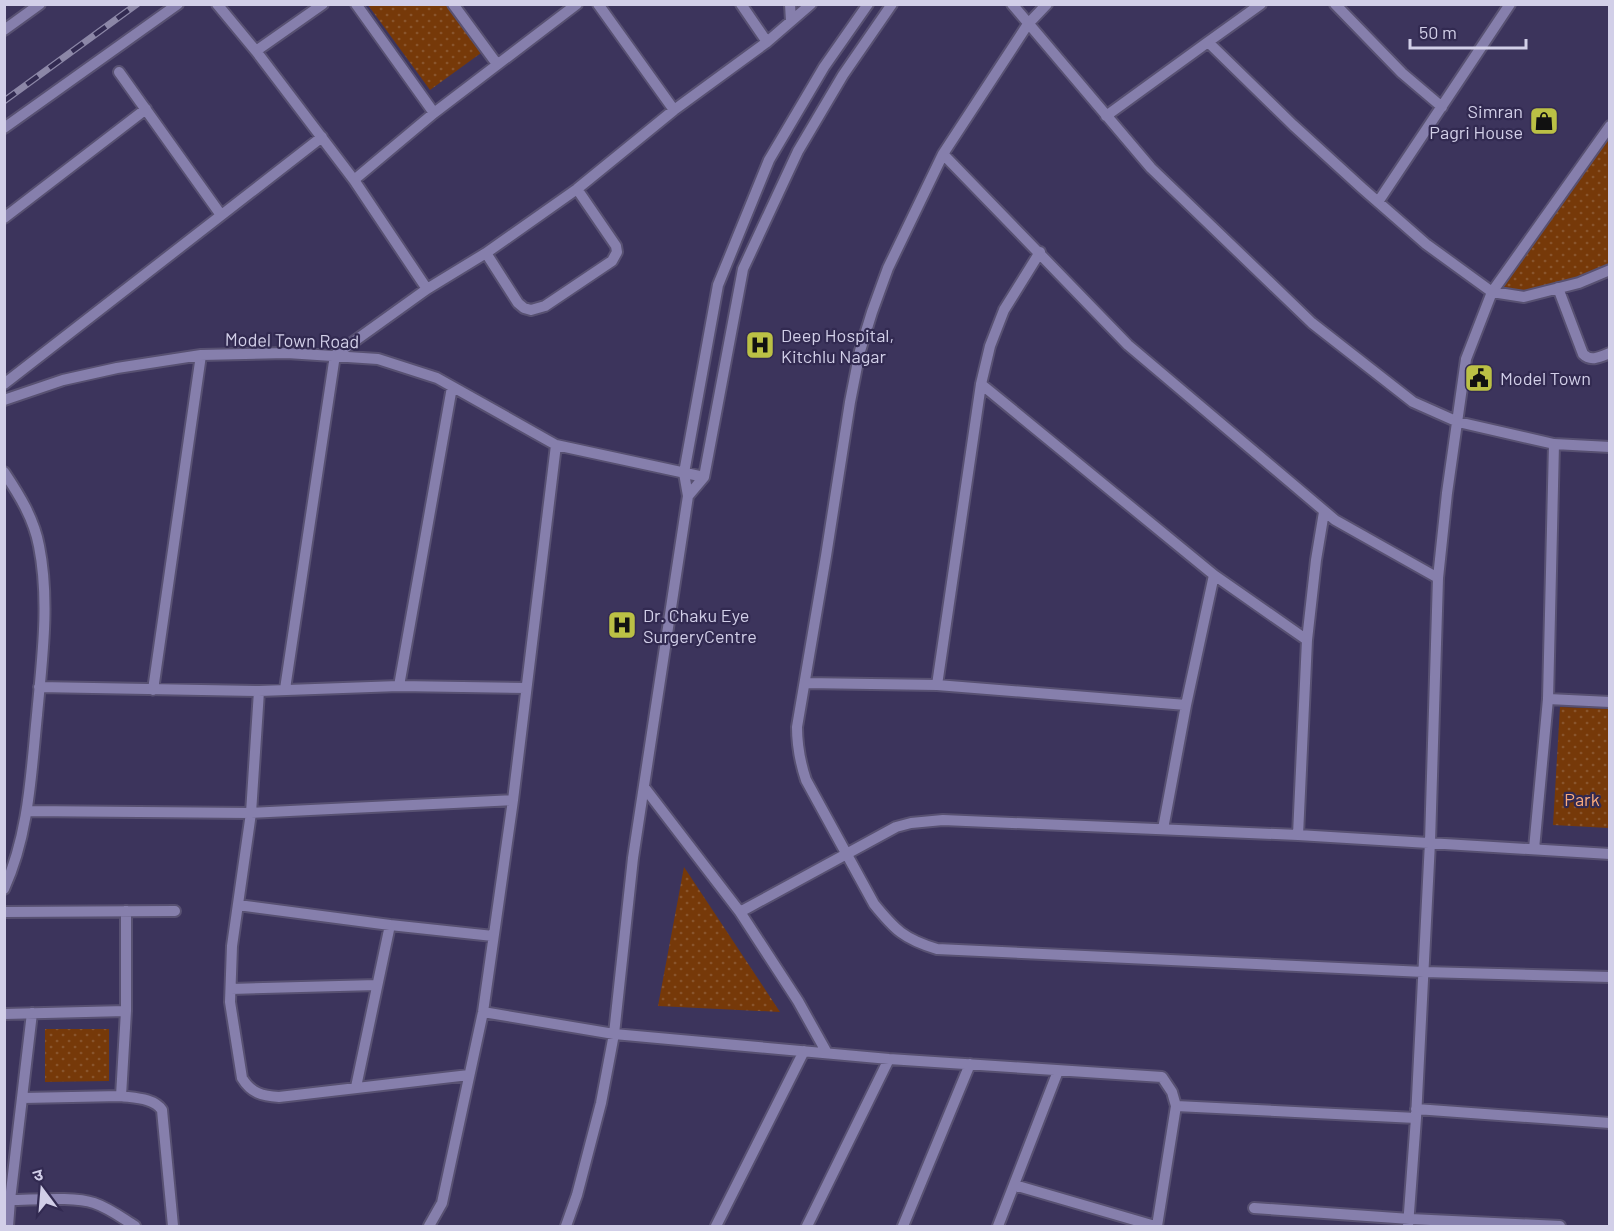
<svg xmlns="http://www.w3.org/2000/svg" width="1614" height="1231" font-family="Barlow,'Noto Sans Devanagari',sans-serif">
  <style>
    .park { fill: url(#park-dots) }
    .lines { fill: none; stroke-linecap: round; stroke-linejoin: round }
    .minor-casing { stroke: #585172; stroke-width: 14 }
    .minor { stroke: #867fac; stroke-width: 10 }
    .rail-casing { stroke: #8c87a7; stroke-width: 7 }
    .rail { stroke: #322a51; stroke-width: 4.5; stroke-dasharray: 14; stroke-linecap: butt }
    .labels { text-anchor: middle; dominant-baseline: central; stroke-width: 4.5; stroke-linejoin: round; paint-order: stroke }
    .poi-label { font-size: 18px; fill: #d2cfe8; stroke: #322a51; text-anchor: start }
    .street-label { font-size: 18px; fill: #d2cfe8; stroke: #322a51 }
    .park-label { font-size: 18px; fill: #fbab7c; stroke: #322a51 }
  </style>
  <defs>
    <pattern id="park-dots" width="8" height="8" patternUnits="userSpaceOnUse" patternTransform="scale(1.5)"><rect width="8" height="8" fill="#763909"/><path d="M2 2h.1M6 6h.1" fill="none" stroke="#89552d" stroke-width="1.8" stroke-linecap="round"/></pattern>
  </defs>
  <rect width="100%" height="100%" fill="#3c345c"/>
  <path class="park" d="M368,5H446L481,53L430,90Z
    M1609,131V265L1578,279L1523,293L1498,289Z
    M1560,707L1609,709V828L1553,825Z
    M684,867L780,1012L658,1006Z
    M45,1029H109V1081L45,1082Z"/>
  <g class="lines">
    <g class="minor-casing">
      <path id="minor" d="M217,4L256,51L354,180L427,289
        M356,4L434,113
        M453,4L497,64
        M598,4L674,110
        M741,4L767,42
        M790,4L791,21
        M1012,4L1151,168L1312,323L1413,402L1458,422L1554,444L1610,447
        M1047,4L1028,24L943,154L888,268L872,312L860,351L850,402L826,556L797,727C797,746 800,762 806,780L874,904C895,930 904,939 937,949L1424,972L1610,977
        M1335,4L1402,73L1442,107
        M4,30L40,4
        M1208,42L1261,4
        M256,51L323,4
        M119,72L221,215
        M1106,116L1208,42L1293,125L1362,188L1426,244L1492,292L1524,297L1579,283L1610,270
        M4,128L178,4
        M943,154L1128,345L1335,520L1438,578
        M354,180L434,113L577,4
        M1378,202L1510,4
        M4,218L146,109
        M486,253L518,303L524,308L531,310L545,306L612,261L617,252L616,246L577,189
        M1558,288L1583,354C1591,362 1600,357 1610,353
        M4,384L322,137
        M981,384L1214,575
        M4,400L63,380L117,368L201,355L287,353L378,359L437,378L556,445L704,477
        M4,472C20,496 34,519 39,546C50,601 42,660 37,715C31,774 29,834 4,889
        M688,496L704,477L743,269L798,151L843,75L892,4
        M1307,640L1316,560L1324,512
        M805,683L937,685L1186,705
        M937,685L981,384L990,346L1004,310L1040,252
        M399,686L452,387
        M39,687L259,691L399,686L526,688
        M285,689L335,355L427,289L486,253L577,189L674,110L767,42L811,4
        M153,690L201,355
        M259,691L251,813L232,946L230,1002L242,1078C251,1093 262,1096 279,1097L469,1075
        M1548,699L1610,702
        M644,787L740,912L798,1001L827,1053
        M27,811L251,813L513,800
        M1163,829L1186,705L1214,575L1307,640L1298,835
        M1534,849L1548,699L1554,444
        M238,905L390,925L493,936
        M4,912L175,911
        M740,912L896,827L911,823L943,820L1298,835L1610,854
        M231,989L377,985
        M483,1012L614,1034L889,1059L1162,1077L1172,1092L1176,1106L1157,1226
        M4,1014L126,1011
        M356,1087L390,925
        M121,1096C135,1098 154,1098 162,1110L173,1226
        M23,1098L121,1096L126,1011V911
        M1176,1106L1416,1118
        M1416,1109L1610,1123
        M1014,1185L1155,1226
        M10,1200L32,1013
        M1254,1208L1410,1219L1560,1226
        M8,1226L10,1200C33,1200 74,1196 94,1203C109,1208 122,1218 135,1226
        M429,1226L442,1203L483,1012L513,800L556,445
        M566,1226L577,1195L601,1103L614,1034L633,858L688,496L684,473L718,285L769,160L824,67L868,4
        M716,1226L804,1051
        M807,1226L889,1059
        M903,1226L970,1064
        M998,1226L1058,1071
        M1408,1226L1416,1118L1430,842L1438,578L1447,493L1466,359L1492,292L1610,126"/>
    </g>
    <use href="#minor" class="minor"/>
    <g class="rail-casing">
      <path id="rail" d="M4,101L137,4"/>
    </g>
    <use href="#rail" class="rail"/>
  </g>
  <defs>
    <g id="shop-square" transform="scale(1.5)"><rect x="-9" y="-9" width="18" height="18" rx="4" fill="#bbc045" stroke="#322a51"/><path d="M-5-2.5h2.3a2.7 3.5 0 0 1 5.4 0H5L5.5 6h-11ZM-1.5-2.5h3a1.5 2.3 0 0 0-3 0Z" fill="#111"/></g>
    <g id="hospital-square" transform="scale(1.5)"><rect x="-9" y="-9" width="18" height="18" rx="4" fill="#bbc045" stroke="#322a51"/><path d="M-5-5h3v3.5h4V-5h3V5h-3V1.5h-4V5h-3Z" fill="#111"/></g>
    <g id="civic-square" transform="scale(1.5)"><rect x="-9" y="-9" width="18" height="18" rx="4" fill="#bbc045" stroke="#322a51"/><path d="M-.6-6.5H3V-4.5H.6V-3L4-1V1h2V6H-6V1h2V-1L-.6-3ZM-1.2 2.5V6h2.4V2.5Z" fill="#111"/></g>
  </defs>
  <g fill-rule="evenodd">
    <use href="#shop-square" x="1544" y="121"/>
    <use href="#hospital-square" x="760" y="345"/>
    <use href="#civic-square" x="1479" y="378"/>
    <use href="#hospital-square" x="622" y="625"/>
  </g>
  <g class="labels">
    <g class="poi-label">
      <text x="1523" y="111" text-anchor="end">Simran<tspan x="1523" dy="21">Pagri House</tspan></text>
      <text x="781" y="335">Deep Hospital,<tspan x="781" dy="21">Kitchlu Nagar</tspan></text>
      <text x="1500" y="378">Model Town</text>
      <text x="643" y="615">Dr. Chaku Eye<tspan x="643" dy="21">SurgeryCentre</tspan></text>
    </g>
    <g class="street-label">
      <text transform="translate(292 340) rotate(1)">Model Town Road</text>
    </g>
    <g class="park-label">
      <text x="1582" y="799">Park</text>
    </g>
  </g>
  <rect width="1614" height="1231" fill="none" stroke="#d2cfe8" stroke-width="12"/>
  <g transform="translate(42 1189) rotate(344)" stroke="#322a51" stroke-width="4.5" paint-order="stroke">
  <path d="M0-4.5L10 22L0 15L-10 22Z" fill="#d2cfe8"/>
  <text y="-9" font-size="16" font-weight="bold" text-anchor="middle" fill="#d2cfe8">उ</text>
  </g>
  <path d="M1410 39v9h116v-9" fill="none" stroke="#d2cfe8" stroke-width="3"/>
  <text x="1419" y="39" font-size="18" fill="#d2cfe8" stroke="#322a51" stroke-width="4.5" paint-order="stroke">50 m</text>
</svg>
